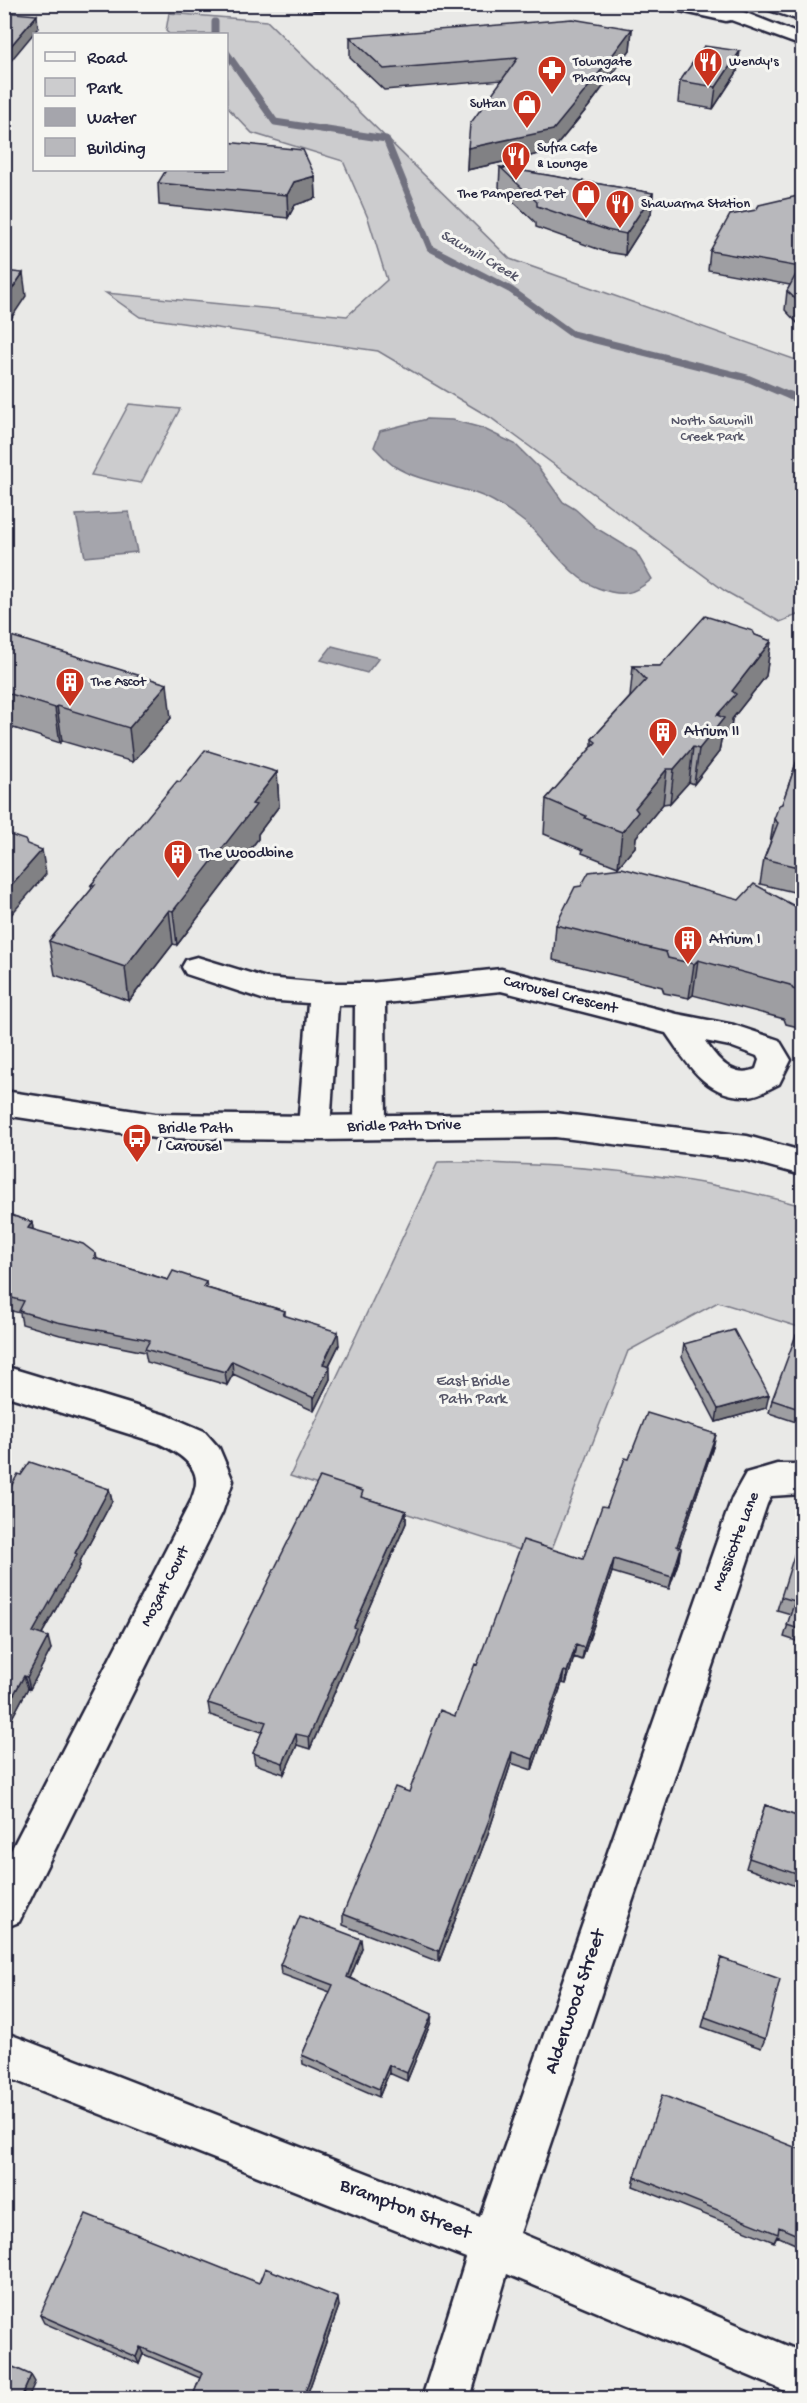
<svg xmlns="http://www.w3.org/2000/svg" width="807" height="2403" font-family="'Gochi Hand',sans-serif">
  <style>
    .green { fill: #ccccce; stroke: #777784; stroke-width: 1.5 }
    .water { fill: #a5a5ac; stroke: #71717f; stroke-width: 1.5 }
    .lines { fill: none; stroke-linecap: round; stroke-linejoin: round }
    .stream-far1 { stroke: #71717f; stroke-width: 7 }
    .stream { stroke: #71717f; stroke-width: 8 }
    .minor-casing { stroke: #22223b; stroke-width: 5 }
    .tertiary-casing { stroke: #22223b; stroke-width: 5 }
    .primary-casing { stroke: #22223b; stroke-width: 5 }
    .minor { fill: #f6f6f2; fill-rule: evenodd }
    .tertiary { fill: #f6f6f2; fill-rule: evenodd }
    .primary { fill: #f6f6f2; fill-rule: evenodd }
    .wall { fill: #9e9ea2; stroke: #22223b; stroke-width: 1.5 }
    .shaded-wall { fill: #818184; stroke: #22223b; stroke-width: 1.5 }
    .building { fill: #b8b8bc; stroke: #22223b; stroke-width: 1.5 }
    .labels { text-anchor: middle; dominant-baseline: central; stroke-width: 6; stroke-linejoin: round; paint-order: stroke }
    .far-poi-label { font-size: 14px; fill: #22223b; stroke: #f6f6f2; text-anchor: start }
    .far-park-label { font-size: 14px; fill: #555567; stroke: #f6f6f2 }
    .far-water-label { font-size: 15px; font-style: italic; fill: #565668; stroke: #f6f6f2 }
    .poi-label { font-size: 16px; fill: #22223b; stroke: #f6f6f2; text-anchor: start }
    .street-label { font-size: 16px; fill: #22223b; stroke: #f6f6f2 }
    .park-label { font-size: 16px; fill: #555567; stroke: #f6f6f2 }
    .near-street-label { font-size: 20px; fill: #22223b; stroke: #f6f6f2 }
  </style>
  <rect width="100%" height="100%" fill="#e9e9e7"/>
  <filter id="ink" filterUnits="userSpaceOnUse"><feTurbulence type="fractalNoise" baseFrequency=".0167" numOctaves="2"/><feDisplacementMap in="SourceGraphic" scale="12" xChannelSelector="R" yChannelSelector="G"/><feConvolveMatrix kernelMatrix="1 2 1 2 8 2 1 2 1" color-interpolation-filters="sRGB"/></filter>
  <g filter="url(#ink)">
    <path class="green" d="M169,13L267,21L510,259L802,362V613L780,622L725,591L491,418L378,351L140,317L106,293L347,316L387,280L368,218L343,161L252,133L227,107L226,34H169L166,31Z
      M129,404L180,409L141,483L91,475Z
      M438,1162C462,1161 487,1163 511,1164C609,1167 708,1179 802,1206V1328L718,1302L628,1351L548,1559L290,1476Z"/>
    <path class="water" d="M427,419L452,420L482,428L515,444L538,467L563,502L575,509L596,528L636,552L652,579C633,595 622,597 598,588C570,578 549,543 527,524C517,516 504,507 493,501C462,484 424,485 394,466C387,461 380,453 374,447L380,431Z
      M129,512L137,552L85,557L76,515Z
      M332,646L379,658L367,673L321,660Z"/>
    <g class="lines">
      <path class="stream-far1" d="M215,22V34
        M226,52L275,122L386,139L430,248L511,290L572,334L747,378L792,397"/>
      <path class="stream" d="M789,395L802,401"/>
      <g class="minor-casing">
        <path id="minor" d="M197,957L266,978L324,983H370L501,969L677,1014L734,1025L779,1040L791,1060L779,1084C770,1088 759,1096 748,1096C706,1098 687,1063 666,1033L501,991L385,1003L386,1126L381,1134L370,1138L359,1134L354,1126L355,1005H338L330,1128L325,1136L314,1140L303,1136L298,1128L308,1003L265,1000L186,974L182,967L186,960ZM705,1041L730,1046L757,1056L759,1060L756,1069C733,1079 717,1059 705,1041Z
          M4,1366L169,1416L204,1431L219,1448L233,1481L222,1513L19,1922L4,1928V1864L191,1501C193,1495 196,1488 196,1482C197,1463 173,1450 158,1443L4,1395Z
          M777,1464H802V1494L771,1496L767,1504L520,2233L802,2352V2398L507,2274L470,2398H422L466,2258L4,2076V2032L480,2217L732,1498L746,1473Z"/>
      </g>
      <g class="tertiary-casing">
        <path id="tertiary" d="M4,1091L155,1114L314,1116L555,1113L747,1136L802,1151V1175L747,1160L555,1137L314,1140L155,1138L4,1115Z"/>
      </g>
      <g class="primary-casing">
        <path id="primary" d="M306,4H448L439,9H315Z
          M663,4H723L802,35V46L731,20L726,21L666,8Z
          M760,4H787L802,10V21L763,8Z"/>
      </g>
      <use href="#minor" class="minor"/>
      <use href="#tertiary" class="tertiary"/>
      <use href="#primary" class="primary"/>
    </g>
    <path class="wall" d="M632,29L630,50L589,106L552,151L467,170L468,148L502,80L384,90L350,58V37Z
      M737,72L713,109L678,103L680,81Z
      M500,167L653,193L651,214L625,255L606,252L536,227V223L499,188Z
      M315,176L316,198L295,205L288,218L159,205L158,183Z
      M802,195V328L785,310L787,291L790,285L708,270L710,251L756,210Z
      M4,634L171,718L133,762L62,741L60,743L4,725Z
      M755,635L771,641L766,676L732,719L731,729L721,740L719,752L694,784L689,782L670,803L663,804L636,837L635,847L618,867L582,853L583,850L544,834L546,799L592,747V739L630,697L633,666H660Z
      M802,746V894L760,884L764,859L770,843L774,819L782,804Z
      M277,772L279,806L258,834V839L177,945L173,944L129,1001L55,975L49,941L92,889L91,885L180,782Z
      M739,900L802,910V1028L786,1024L784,1019L693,995L689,998L664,993L662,987L553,960L556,925Z
      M4,1213L32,1222L33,1230L96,1254L97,1259L168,1280L206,1282L207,1288L285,1311V1316L339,1345L329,1366L330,1379L314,1411L233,1374L227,1385L147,1362L145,1352L60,1335L22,1324L20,1313L4,1309Z
      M802,1337V1424L769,1413L772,1400Z
      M684,1344L766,1408L716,1422L682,1357Z
      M716,1434L713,1447L679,1547V1560L669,1589L612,1572L582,1660L574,1657L566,1684L562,1683L532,1770L511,1763L489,1831L439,1962L343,1925V1914L409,1792L455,1716L477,1665L583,1559L629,1459Z
      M21,1475L109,1489L112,1501L79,1563L80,1566L42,1634L51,1649L30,1689L28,1688L5,1731Z
      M364,1498L406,1511V1523L357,1635V1640L310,1749L297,1745L284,1774L255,1764L253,1753L262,1732L210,1715L208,1703Z
      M802,1548V1643L784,1637L791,1614L777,1610L781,1597Z
      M765,1805L802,1818V1884L801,1888L746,1868Z
      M362,1948L350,1978L431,2022L407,2081L389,2073L379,2097L303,2064L302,2055L330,1992L281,1974L280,1965Z
      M721,1958L765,2039L761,2048L702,2027Z
      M802,2150V2247L777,2236L774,2242L633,2186L635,2177Z
      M259,2283L339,2306L306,2398H192L200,2378L143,2354L139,2364L44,2323L40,2315Z"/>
    <path class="shaded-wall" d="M37,15L38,28L4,69V54Z
      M632,29L630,50L589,106L552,151L467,170L468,148Z
      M740,51L737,72L713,109L716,87Z
      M315,176L316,198L295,205L288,218L287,195L294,182Z
      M653,193L651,214L625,255L626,234Z
      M23,273L26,296L4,329V301Z
      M771,641L766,676L732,719L731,729L721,740L719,752L694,784L699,749L732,691Z
      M167,684L171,718L133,762L129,728Z
      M57,706L62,741L60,743L55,708Z
      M693,747L689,782L670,803L674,769Z
      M667,769L663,804L636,837L635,847L618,867L622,832L635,808Z
      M277,772L279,806L258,834V839L177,945L173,911L252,804Z
      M42,850L46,874L4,923V893Z
      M169,910L173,944L129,1001L125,967Z
      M698,960L693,995L689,998L694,964Z
      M32,1222L34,1235L28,1228Z
      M338,1332L339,1345L323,1377V1364Z
      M232,1361L233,1374L227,1385L225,1372Z
      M330,1366V1379L314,1411V1398Z
      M769,1395L766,1408L716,1422L718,1409Z
      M716,1434L713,1447L675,1559L677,1546Z
      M109,1489L112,1501L79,1563L80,1566L36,1644L33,1632Z
      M406,1511V1523L357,1635V1640L310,1749L309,1737L354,1627Z
      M681,1548L679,1560L669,1589L672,1577Z
      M614,1559L612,1572L582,1660L584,1648Z
      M48,1637L51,1649L30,1689L27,1677Z
      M576,1645L574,1657L566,1684L567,1672Z
      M564,1671L562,1683L532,1770L533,1759Z
      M24,1676L28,1688L5,1731L4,1712Z
      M296,1734L297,1745L284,1774L283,1763Z
      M512,1752L511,1763L489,1831L439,1962V1951Z
      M361,1939L362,1948L347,1986V1977Z
      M432,2014L431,2022L407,2081V2073Z
      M389,2065V2073L379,2097V2089Z
      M338,2298L339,2306L306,2398H303Z
      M140,2347L143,2354L139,2364L136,2357Z
      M31,2375L35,2382L28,2398H21Z"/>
    <path class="building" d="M4,12L37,15L4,54Z
      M572,19L632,29L590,85L553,130L468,148L470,124L518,58L384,69L350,37Z
      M704,46L740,51L716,87L680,81Z
      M226,142L303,150L315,176L294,182L287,195L158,183L166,170H226Z
      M500,167L653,193L626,234L607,230L537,206V202Z
      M802,195V305L787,291L800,267L710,251L730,215L756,210L759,205Z
      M4,271L23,273L4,301Z
      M705,616L753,631L755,635L771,641L732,691L736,694L717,715L724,718L699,749L693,747L674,769H667L635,808L638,812L622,832L585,818L586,816L546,799L596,742L592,739L646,680L633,666H660Z
      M4,634L167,684L129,728L57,706L55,708L4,692Z
      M802,746V868L764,859L778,823L774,819L779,805L782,804Z
      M205,750L277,772L252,804L256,805L173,911L169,910L125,967L49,941L95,885H91L177,781L180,782Z
      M4,833L25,840L27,844L42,850L4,893Z
      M622,868L739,900L754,884L802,910V992L793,989L790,985L698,960L694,964L668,958L666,952L556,925L575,887L581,886L589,872Z
      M4,1213L32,1222L28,1228L83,1244L96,1254L94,1258L168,1280L173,1271L206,1282L203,1287L285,1311L283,1315L338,1332L323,1364L330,1366L314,1398L232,1361L225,1372L145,1349L150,1340L57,1322L19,1311L24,1301L4,1296Z
      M734,1330L769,1395L718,1409L684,1344Z
      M796,1335L802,1337V1410L772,1400Z
      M647,1413L716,1434L677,1546L681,1548L672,1577L614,1559L584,1648L576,1645L567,1672L564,1671L533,1759L512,1752L489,1820L439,1951L343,1914L395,1787L409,1792L440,1710L455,1716L475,1664L477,1665L523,1540L583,1559L602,1506L607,1507L625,1458L629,1459Z
      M30,1462L109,1489L75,1553L77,1554L33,1632L48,1637L27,1677L24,1676L4,1712V1499L18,1474L21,1475Z
      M320,1477L363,1491L361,1497L406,1511L354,1627L356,1628L309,1737L296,1734L283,1763L253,1753L266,1722L208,1703Z
      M797,1546L802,1548V1630L787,1625L795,1601L781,1597Z
      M765,1805L802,1818V1876L749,1858Z
      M300,1916L361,1939L347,1977L432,2014L407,2073L389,2065L379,2089L302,2055L333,1985L280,1965Z
      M721,1958L780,1979L765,2039L705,2017Z
      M662,2095L802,2150V2237L779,2227L778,2234L635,2177Z
      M86,2214L259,2283L265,2268L338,2298L303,2398H192L202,2373L140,2347L136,2357L40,2315Z
      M4,2363L31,2375L21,2398H4Z"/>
  </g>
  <defs>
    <g id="restaurant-pin" transform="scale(1.5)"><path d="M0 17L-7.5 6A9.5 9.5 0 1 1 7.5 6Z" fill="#c8321e" stroke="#f6f6f2"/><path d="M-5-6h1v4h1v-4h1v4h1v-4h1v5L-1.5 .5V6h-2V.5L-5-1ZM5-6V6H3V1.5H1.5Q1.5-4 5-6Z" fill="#fff"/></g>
    <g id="pharmacy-pin" transform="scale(1.5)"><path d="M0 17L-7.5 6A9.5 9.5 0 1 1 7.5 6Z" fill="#c8321e" stroke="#f6f6f2"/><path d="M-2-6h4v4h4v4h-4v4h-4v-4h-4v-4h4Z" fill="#fff"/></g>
    <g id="shop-pin" transform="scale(1.5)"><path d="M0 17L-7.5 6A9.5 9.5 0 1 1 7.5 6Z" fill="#c8321e" stroke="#f6f6f2"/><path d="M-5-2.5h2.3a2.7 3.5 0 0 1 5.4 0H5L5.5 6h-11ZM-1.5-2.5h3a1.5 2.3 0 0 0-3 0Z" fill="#fff"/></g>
    <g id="building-pin" transform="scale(1.5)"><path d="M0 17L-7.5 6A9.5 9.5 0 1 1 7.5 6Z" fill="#c8321e" stroke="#f6f6f2"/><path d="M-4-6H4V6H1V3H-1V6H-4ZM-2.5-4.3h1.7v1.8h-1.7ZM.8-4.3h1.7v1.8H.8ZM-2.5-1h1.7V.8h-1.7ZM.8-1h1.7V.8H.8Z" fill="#fff"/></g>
    <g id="bus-pin" transform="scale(1.5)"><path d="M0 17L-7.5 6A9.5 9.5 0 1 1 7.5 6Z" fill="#c8321e" stroke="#f6f6f2"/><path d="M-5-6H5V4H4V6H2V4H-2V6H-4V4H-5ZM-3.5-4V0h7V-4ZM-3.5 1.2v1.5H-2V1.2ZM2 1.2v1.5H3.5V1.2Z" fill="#fff"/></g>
  </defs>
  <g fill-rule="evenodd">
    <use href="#restaurant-pin" x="708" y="62"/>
    <use href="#pharmacy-pin" x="552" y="70"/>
    <use href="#shop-pin" x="527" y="104"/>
    <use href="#restaurant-pin" x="516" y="156"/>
    <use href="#shop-pin" x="586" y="194"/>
    <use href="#restaurant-pin" x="620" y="204"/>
    <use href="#building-pin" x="70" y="682"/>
    <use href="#building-pin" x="663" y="732"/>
    <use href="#building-pin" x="178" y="854"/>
    <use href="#building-pin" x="688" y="940"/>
    <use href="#bus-pin" x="137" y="1138"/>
  </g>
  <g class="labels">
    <g class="far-poi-label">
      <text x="573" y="62">Towngate<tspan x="573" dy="16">Pharmacy</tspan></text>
      <text x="729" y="62">Wendy's</text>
      <text x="506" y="104" text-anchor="end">Sultan</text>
      <text x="537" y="148">Sufra Cafe<tspan x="537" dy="16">&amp; Lounge</tspan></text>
      <text x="565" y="194" text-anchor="end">The Pampered Pet</text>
      <text x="641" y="204">Shawarma Station</text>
      <text x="91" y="682">The Ascot</text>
    </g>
    <g class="far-park-label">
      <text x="712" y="421">North Sawmill<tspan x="712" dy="16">Creek Park</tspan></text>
    </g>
    <g class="far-water-label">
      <text transform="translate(479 256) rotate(30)">Sawmill Creek</text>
    </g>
    <g class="poi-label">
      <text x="684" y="732">Atrium II</text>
      <text x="199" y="854">The Woodbine</text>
      <text x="709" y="940">Atrium I</text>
      <text x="158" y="1129">Bridle Path<tspan x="158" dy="18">/ Carousel</tspan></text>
    </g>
    <g class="street-label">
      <text transform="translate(560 996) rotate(14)">Carousel Crescent</text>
      <text transform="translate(404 1127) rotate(-1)">Bridle Path Drive</text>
      <text transform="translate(737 1542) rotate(-69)">Massicotte Lane</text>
      <text transform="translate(166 1587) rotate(-63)">Mozart Court</text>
    </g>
    <g class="park-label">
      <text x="473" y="1382">East Bridle<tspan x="473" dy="18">Path Park</tspan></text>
    </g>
    <g class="near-street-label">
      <text transform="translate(576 2002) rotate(-71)">Alderwood Street</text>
      <text transform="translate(405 2210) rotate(21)">Brampton Street</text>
    </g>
  </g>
  <rect width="807" height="2403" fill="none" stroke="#f6f6f2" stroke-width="24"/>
  <rect x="12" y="12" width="783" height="2379" fill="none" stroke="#22223b" stroke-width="2" filter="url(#ink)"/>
  <rect x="33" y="33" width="195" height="138" fill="#f6f6f2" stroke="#a1a1a9" stroke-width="1.5"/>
  <rect x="45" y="52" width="30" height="9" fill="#f6f6f2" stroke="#a1a1a9" stroke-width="1.5"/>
  <text x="87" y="63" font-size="18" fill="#22223b">Road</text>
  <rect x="45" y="78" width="30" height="18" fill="#ccccce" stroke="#a1a1a9" stroke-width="1.5"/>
  <text x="87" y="93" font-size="18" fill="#22223b">Park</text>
  <rect x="45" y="108" width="30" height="18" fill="#a5a5ac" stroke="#a1a1a9" stroke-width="1.5"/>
  <text x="87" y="123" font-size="18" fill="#22223b">Water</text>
  <rect x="45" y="138" width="30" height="18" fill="#b8b8bc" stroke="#a1a1a9" stroke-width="1.5"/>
  <text x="87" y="153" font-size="18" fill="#22223b">Building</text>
</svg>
